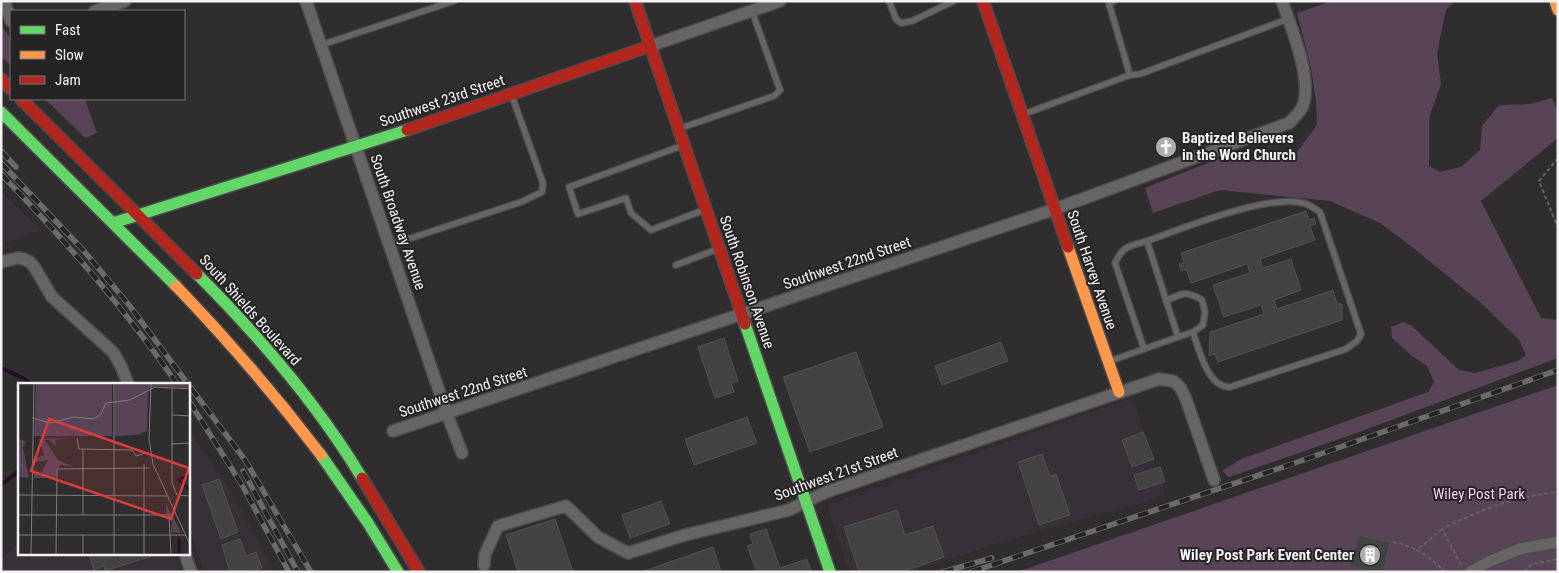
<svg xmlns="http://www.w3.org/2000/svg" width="1559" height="573" font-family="'Roboto Condensed',sans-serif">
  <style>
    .built { fill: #383037 }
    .green { fill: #594357 }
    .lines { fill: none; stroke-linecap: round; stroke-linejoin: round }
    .stream { stroke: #270d25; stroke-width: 4 }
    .building { fill: #444344; stroke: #525051 }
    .lane-casing { stroke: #4c4a4b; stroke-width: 8 }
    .street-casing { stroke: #4c4a4b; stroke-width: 14 }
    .fast-casing { stroke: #4c4a4b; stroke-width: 14 }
    .slow-casing { stroke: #4c4a4b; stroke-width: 14 }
    .jam-casing { stroke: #4c4a4b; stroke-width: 14 }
    .path { stroke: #646364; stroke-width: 2; stroke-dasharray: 4 2.5; stroke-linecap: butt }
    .lane { stroke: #666465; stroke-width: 5.5 }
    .street { stroke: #666465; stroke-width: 11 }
    .fast { stroke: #63d668; stroke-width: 11 }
    .slow { stroke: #ff974d; stroke-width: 11 }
    .jam { stroke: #b3261e; stroke-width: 11 }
    .rail-casing { stroke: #6b696a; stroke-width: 5.5 }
    .rail { stroke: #262325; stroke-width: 4; stroke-dasharray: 11; stroke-linecap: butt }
    .labels { text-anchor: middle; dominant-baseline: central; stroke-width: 4; stroke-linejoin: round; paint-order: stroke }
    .street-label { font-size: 15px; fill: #f4f2f4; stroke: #262325 }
    .poi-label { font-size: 15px; font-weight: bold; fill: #f4f2f4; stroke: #262325; text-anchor: start }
    .park-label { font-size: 15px; fill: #fbccf4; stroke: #262325 }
    .inset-river { fill: none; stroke: #270d25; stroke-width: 2.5 }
    .inset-road { fill: none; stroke: #7e7c7d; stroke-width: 1 }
    .view { fill: #d93c3c; fill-opacity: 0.15; stroke: #d93c3c; stroke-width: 2.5 }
    .inset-edge { fill: none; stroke: #f4f2f4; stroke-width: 2.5 }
  </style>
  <rect width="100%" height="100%" fill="#2f2d2e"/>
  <path class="built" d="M1,192L42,230L1,244Z
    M1132,398L1166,496L1015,538L909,572H850L828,510L829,504Z
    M189,431L230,489L274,572H204L189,528Z
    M19,543V554H175L181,572H1V559Z"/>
  <path class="green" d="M1332,1H1455L1446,10L1437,53L1441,84L1429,118V166L1440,172L1461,167L1480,150L1482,126L1499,105L1530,104L1552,98L1558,112V138L1481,201L1541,318L1558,320V358L1351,435L1229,477L1222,471L1241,459L1428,392L1434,382L1427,366L1412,356L1392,338L1391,327L1404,322L1412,326L1459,370L1475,373L1518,361L1526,355L1519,340L1481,303L1412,247L1380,223L1330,201L1220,190L1153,213L1145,188L1220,158L1252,161L1292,159L1317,125L1316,102L1311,68L1297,13Z
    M1,25L11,39V66L1,56Z
    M45,99H85L97,133L85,138Z
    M1558,385V572H1017Z"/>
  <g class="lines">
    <path class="stream" d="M1,368L23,378L31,384
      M1,485L19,471"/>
  </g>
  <path class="building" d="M1306,211L1309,220L1314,218L1316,224L1310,226L1315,240L1260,259L1263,268L1291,259L1301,290L1274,300L1277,309L1333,290L1337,304H1342V320L1218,362L1215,354L1209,356L1210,332L1264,314L1261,305L1224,317L1213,285L1250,273L1247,264L1191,283L1186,269L1181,271L1179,264L1184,262L1181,253Z
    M724,338L738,381L731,383L734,392L715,398L698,347Z
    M1001,342L1008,361L942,385L935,366Z
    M856,352L883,427L810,452L783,377Z
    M747,417L757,443L694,465L685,439Z
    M1143,432L1154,459L1132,467L1122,440Z
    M1042,454L1050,476L1056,474L1070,515L1039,525L1018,462Z
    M1160,467L1165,482L1139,490L1134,475Z
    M219,479L238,532L221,539L202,485Z
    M661,501L670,524L630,538L622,515Z
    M897,510L905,535L933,526L944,557L902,572H859L844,527Z
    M555,519L573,572H518L506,535Z
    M766,529L780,568L807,559L811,572H749L756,570L747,546L753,544L750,534Z
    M1358,535L1390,542L1384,572H1372L1350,567Z
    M240,539L246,556L256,552L262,568L251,572H230L222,545Z
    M713,547L721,572H641Z
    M89,554H152V556L105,571L104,566L94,570Z"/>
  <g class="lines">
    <g class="lane-casing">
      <path id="lane" d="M889,1L896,19L901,23L912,21L954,1
        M1114,1L1109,4L1130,75L1140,74L1288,19
        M321,45L454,1
        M1024,114L1130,75
        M681,128L774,96L780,90L752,11
        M684,145L569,187L578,214L626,198L631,213L651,230L704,210
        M390,245L521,202L542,192L543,183L512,96
        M676,265L718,249
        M1166,301C1182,293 1186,290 1202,300L1205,312L1203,325L1193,332
        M1144,349L1115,263C1123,246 1129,246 1147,241
        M1110,361L1178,337L1147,241C1184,228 1267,194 1303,203C1309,204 1315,209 1320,212L1361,334L1357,341L1346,349L1230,387C1208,388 1199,350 1193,332L1178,337"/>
    </g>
    <g class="street-casing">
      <path id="street" d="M4,1L11,21
        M306,1L447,414L462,453
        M95,11L125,1
        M650,46L780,1
        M1,262L18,258L24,259L30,262L35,268L52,297L113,352L121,366L128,384
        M393,431L1055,209L1289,123C1293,119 1299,113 1302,108C1314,82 1291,27 1282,1
        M185,554L191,572
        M484,565L485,554L498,526L566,506L598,537L628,553L685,535L789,510L826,492L1159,379L1173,381L1180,387L1186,399L1214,480
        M1470,572L1490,561L1520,549L1558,542"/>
    </g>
    <g class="fast-casing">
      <path id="fast" d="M1,112L176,286
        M113,223L407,130
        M197,274C259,336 317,403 362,478
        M745,324L830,572
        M321,455L368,523L398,572"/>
    </g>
    <g class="slow-casing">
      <path id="slow" d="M1555,1L1558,10
        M1068,247L1119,392
        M176,286C228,340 276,396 321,455"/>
    </g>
    <g class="jam-casing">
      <path id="jam" d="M635,1L745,324
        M983,1L1068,247
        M1,79L11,89
        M21,99L197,274
        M407,130L650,46
        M362,478L419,572"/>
    </g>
    <path class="path" d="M1558,158L1539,181L1558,228
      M1442,529L1417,550L1430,558L1445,572
      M1393,542L1402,544L1417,550
      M1461,565L1442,529C1481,509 1514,497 1558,492
      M1524,572L1532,564L1558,559"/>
    <use href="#lane" class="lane"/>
    <use href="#street" class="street"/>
    <use href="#fast" class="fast"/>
    <use href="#slow" class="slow"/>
    <use href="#jam" class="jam"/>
    <g class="rail-casing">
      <path id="rail" d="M1,151L16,167
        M1,163L84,251L129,305L188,384
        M1,174C65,240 125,309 177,384
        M191,388L245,460L311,572
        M189,401L242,485L289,572
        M243,471L298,572
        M943,572L992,558
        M971,572L1292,464L1558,370"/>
    </g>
    <use href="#rail" class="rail"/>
  </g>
  <defs>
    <g id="church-disc" transform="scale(1.125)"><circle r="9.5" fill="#afadaf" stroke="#262325"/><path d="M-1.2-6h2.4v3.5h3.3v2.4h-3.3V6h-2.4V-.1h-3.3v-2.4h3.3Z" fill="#fff"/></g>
    <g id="building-disc" transform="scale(1.125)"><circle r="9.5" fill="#afadaf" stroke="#262325"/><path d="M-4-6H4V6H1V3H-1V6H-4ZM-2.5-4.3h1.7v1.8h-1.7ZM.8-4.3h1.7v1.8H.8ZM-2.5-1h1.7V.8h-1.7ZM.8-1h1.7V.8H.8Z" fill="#fff"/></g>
  </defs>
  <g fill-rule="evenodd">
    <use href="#church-disc" x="1166" y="147"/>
    <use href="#building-disc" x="1370" y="555"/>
  </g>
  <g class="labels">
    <g class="street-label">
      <text transform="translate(442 101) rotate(-19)">Southwest 23rd Street</text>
      <text transform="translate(398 222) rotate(71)">South Broadway Avenue</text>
      <text transform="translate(847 263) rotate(-19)">Southwest 22nd Street</text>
      <text transform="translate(1092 270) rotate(71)">South Harvey Avenue</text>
      <text transform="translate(747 282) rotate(71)">South Robinson Avenue</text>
      <text transform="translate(250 310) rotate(48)">South Shields Boulevard</text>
      <text transform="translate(463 392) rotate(-18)">Southwest 22nd Street</text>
      <text transform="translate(836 474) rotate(-20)">Southwest 21st Street</text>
    </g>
    <g class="poi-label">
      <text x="1182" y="138">Baptized Believers<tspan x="1182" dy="17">in the Word Church</tspan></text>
      <text x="1354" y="555" text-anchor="end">Wiley Post Park Event Center</text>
    </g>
    <g class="park-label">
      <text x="1479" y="494">Wiley Post Park</text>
    </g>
  </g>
  <g transform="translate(18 383)">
    <rect width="172" height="172" fill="#2f2d2e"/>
    <path d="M18,0H94V53H16ZM97,0H172V5L138,3L130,6L129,48L120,52L97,53ZM57,55L37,57L38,64L32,57H27L40,77L56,84L42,82L37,95H16V90H23L30,77L16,79V76L26,72L21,56ZM0,56L8,58L5,65L11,95L1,94L0,102ZM148,121L163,149L162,150L153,149L154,134L148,131Z" fill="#594357"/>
    <path class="inset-river" d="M173,91L160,97L173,108M161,172V155"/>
    <path class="inset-road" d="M133,0L131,56L135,81L173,164M154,6V100L159,112L173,113M154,32L173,33M14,35L33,40L56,34L76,36L83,31L88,20L112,17L137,4L173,6M59,55L61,66L114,67L118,73L127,70M153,61L173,60M65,66V132M0,112L149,113M0,132H151L153,172M0,152H167M13,172L16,0M38,172L39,86L131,85M65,172V152M96,172V0M126,172V81"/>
    <path class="view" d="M31,36L171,85L153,136L13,88Z"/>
    <rect width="172" height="172" class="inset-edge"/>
  </g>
  <rect width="1559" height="573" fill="none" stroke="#f4f2f4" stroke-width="5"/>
  <rect x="10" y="10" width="175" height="90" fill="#262325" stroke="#787678"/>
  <rect x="20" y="26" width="25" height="8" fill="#63d668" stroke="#787678"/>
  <text x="55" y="35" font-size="15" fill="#f4f2f4">Fast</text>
  <rect x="20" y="51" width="25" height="8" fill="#ff974d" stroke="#787678"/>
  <text x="55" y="60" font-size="15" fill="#f4f2f4">Slow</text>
  <rect x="20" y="76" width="25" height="8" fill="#b3261e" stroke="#787678"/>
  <text x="55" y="85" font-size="15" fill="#f4f2f4">Jam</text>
</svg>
